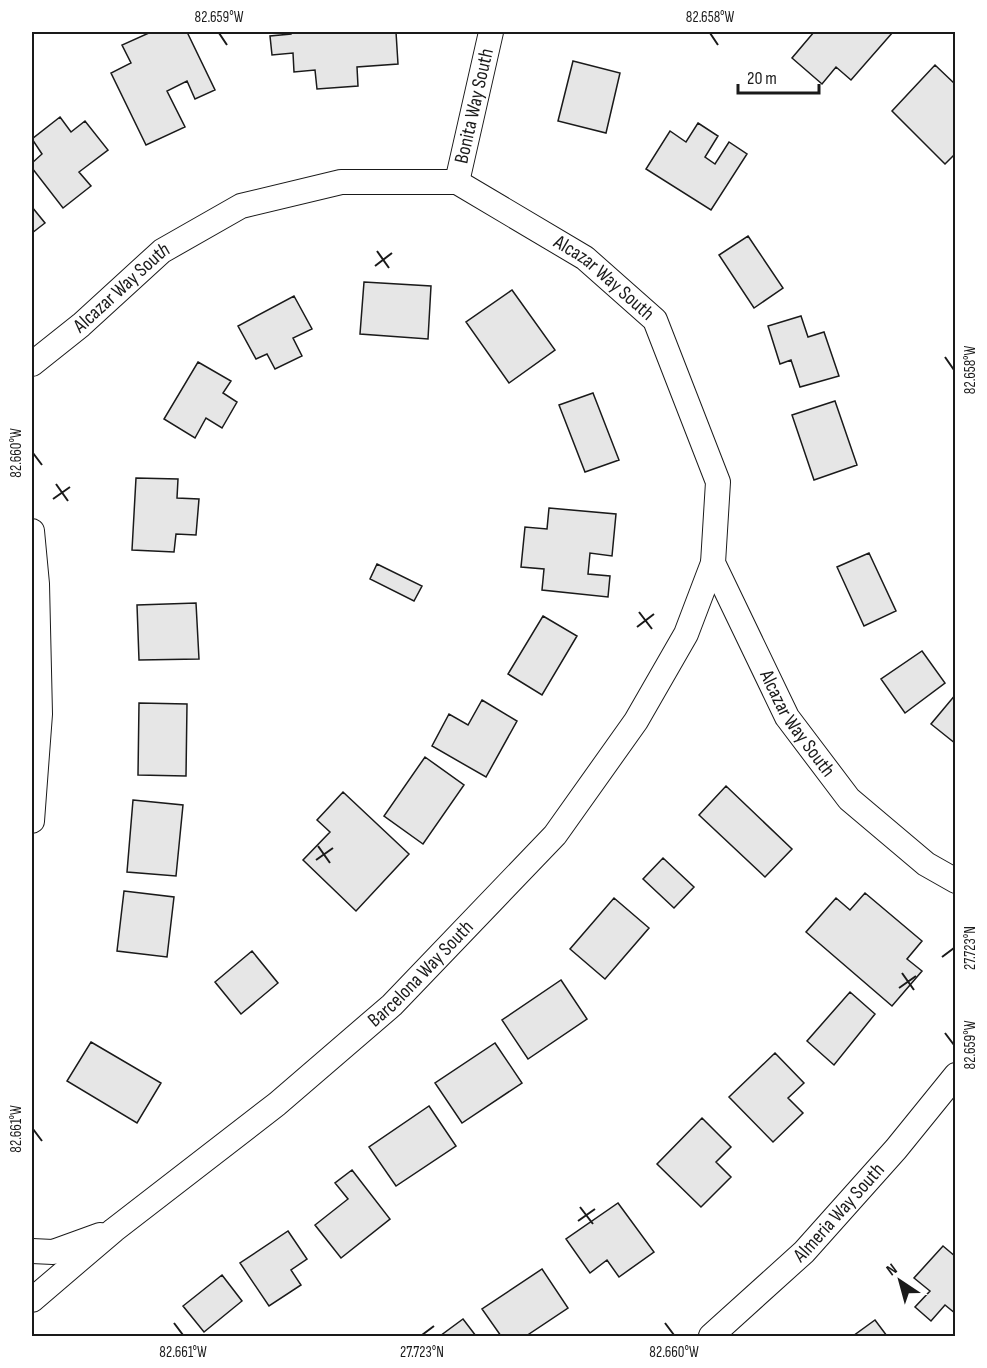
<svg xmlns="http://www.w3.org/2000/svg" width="987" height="1368" font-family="'Sofia Sans Condensed',sans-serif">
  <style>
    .building { fill: #e6e6e6; stroke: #1a1a1a; stroke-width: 1.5 }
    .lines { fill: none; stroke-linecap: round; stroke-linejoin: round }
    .minor-casing { stroke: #1a1a1a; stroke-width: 26 }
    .minor { stroke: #fff; stroke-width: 24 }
    .ticks { fill: none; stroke: #1a1a1a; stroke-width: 2 }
    .labels { text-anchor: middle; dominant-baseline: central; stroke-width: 4.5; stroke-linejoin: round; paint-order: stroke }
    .street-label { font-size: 20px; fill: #1a1a1a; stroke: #fff }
    .neatline { fill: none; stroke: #1a1a1a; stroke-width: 2 }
    .ticks-label { font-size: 15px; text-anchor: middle; fill: #1a1a1a }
  </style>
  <rect width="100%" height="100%" fill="#fff"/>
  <path class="building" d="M151,32H187L215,90L195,99L187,81L167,91L185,127L146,145L111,73L131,63L122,45Z
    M291,32H396L398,64L357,67L358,86L317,89L315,70L294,72L293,53L272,55L270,36L291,34Z
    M814,32H893L851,80L836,67L822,84L792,58Z
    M573,61L620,73L606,133L558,121Z
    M935,65L956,85V153L945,164L892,111Z
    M60,117L71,132L85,121L108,150L79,172L91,186L63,208L32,168V163L42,154L32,139Z
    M698,123L718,136L705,157L715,164L729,142L747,154L711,210L646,169L670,131L686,142Z
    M32,207L45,223L32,233Z
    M748,236L783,288L754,308L719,255Z
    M364,282L431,286L428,339L360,334Z
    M512,290L555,350L509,383L466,322Z
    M294,296L312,329L293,338L302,356L275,369L267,354L256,359L238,326Z
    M801,316L808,337L824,332L839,376L800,387L791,360L780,364L768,326Z
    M198,362L231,381L223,393L237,402L222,428L206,418L195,438L164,419Z
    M593,393L619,460L585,472L559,405Z
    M835,401L857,465L814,480L792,415Z
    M136,478L178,479L177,498L199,499L196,535L176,534L174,552L132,550Z
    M549,508L616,514L612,556L590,553L588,574L610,576L608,597L542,590L544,569L521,567L525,527L547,529Z
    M869,553L896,611L864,626L837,567Z
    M377,564L422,586L414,601L370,579Z
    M196,603L199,659L139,660L137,605Z
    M543,616L577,636L542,695L508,674Z
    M922,651L945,683L905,713L881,679Z
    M956,694V744L931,724Z
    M482,700L517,721L486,777L432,746L449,714L468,725Z
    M139,703L187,704L186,776L138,775Z
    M425,757L464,785L423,844L384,816Z
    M726,786L792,849L765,877L699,815Z
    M343,792L409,854L356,911L303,860L330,832L317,820Z
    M133,800L183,805L176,876L127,872Z
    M663,858L694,887L674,908L643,879Z
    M124,891L174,897L167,957L117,951Z
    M865,893L922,941L907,959L922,971L892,1006L806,932L836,898L850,910Z
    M614,898L649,928L605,979L570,949Z
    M252,951L278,983L241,1014L215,982Z
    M561,980L587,1019L528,1059L502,1020Z
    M850,992L875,1014L834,1065L807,1041Z
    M91,1042L161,1083L137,1123L67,1081Z
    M495,1043L522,1083L462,1123L435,1083Z
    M775,1053L804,1083L788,1098L803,1113L773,1142L729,1097Z
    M429,1106L456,1146L396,1186L369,1147Z
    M702,1118L731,1147L716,1162L731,1177L701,1207L657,1164Z
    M352,1170L390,1219L341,1258L315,1225L348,1199L335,1183Z
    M618,1203L654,1252L619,1277L607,1260L590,1273L566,1239Z
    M288,1231L307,1259L291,1270L301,1285L269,1306L240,1263Z
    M943,1246L956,1257V1314L945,1305L931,1321L915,1307L930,1291L914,1278Z
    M542,1269L568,1308L526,1336H501L482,1309Z
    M222,1275L242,1301L204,1332L183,1306Z
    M463,1319L476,1336H440Z
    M875,1320L887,1336H853Z"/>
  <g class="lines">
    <g class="minor-casing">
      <g id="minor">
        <path id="s1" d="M457,182L491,32"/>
        <path id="s2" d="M32,364L81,325L162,251L241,206L341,182H457L585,258L655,320L718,482L713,563L787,717L849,799L926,864L956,881"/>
        <path d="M32,531L37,584L40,714L32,821"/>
        <path d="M32,1251L53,1252L100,1235"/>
        <path id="s3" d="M32,1300L114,1230L277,1104L392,1005L555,835L636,721L686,634L713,563"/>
        <path id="s4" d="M711,1336L804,1252L896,1149L956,1075"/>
      </g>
    </g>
    <use href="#minor" class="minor"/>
  </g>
  <path class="ticks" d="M219,33L227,45M710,33L718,45M377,251L389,268M375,266L392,253M945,357L954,370M33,453L42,465M56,484L68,501M53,499L70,487M639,612L652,629M637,627L654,614M318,846L330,863M316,860L333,848M942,957L954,948M902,973L914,990M899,988L916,976M945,1033L954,1045M33,1129L42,1141M580,1207L593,1224M578,1221L595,1209M174,1323L183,1335M665,1323L674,1335M422,1335L434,1326"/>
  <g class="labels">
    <g class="street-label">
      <text stroke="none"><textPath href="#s1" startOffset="78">Bonita Way South</textPath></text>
      <text stroke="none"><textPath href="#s2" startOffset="658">Alcazar Way South</textPath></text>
      <text stroke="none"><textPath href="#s2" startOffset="118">Alcazar Way South</textPath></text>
      <text stroke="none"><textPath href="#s2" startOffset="1161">Alcazar Way South</textPath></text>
      <text stroke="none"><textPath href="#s3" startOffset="508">Barcelona Way South</textPath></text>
      <text stroke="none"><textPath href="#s4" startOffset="178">Almeria Way South</textPath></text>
    </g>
  </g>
  <rect width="987" height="1368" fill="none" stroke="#ffffff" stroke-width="66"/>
  <g transform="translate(900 1281) rotate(324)" stroke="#ffffff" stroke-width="4.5" paint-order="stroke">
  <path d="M0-4.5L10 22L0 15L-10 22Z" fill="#1a1a1a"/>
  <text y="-9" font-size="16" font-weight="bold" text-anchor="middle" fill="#1a1a1a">N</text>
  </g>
  <path d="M738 84v9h81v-9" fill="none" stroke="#1a1a1a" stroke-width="3"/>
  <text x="747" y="84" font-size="18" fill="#1a1a1a" stroke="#ffffff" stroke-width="4.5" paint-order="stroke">20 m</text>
  <rect x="33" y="33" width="921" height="1302" class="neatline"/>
  <g class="ticks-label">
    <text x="219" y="22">82.659°W</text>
    <text x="710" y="22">82.658°W</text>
    <text transform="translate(970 370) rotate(-90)" y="5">82.658°W</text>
    <text transform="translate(16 453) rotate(-90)" y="5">82.660°W</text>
    <text transform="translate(970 948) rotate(-90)" y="5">27.723°N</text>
    <text transform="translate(970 1045) rotate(-90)" y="5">82.659°W</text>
    <text transform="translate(16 1129) rotate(-90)" y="5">82.661°W</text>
    <text x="183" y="1357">82.661°W</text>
    <text x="422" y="1357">27.723°N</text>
    <text x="674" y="1357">82.660°W</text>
  </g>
</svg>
